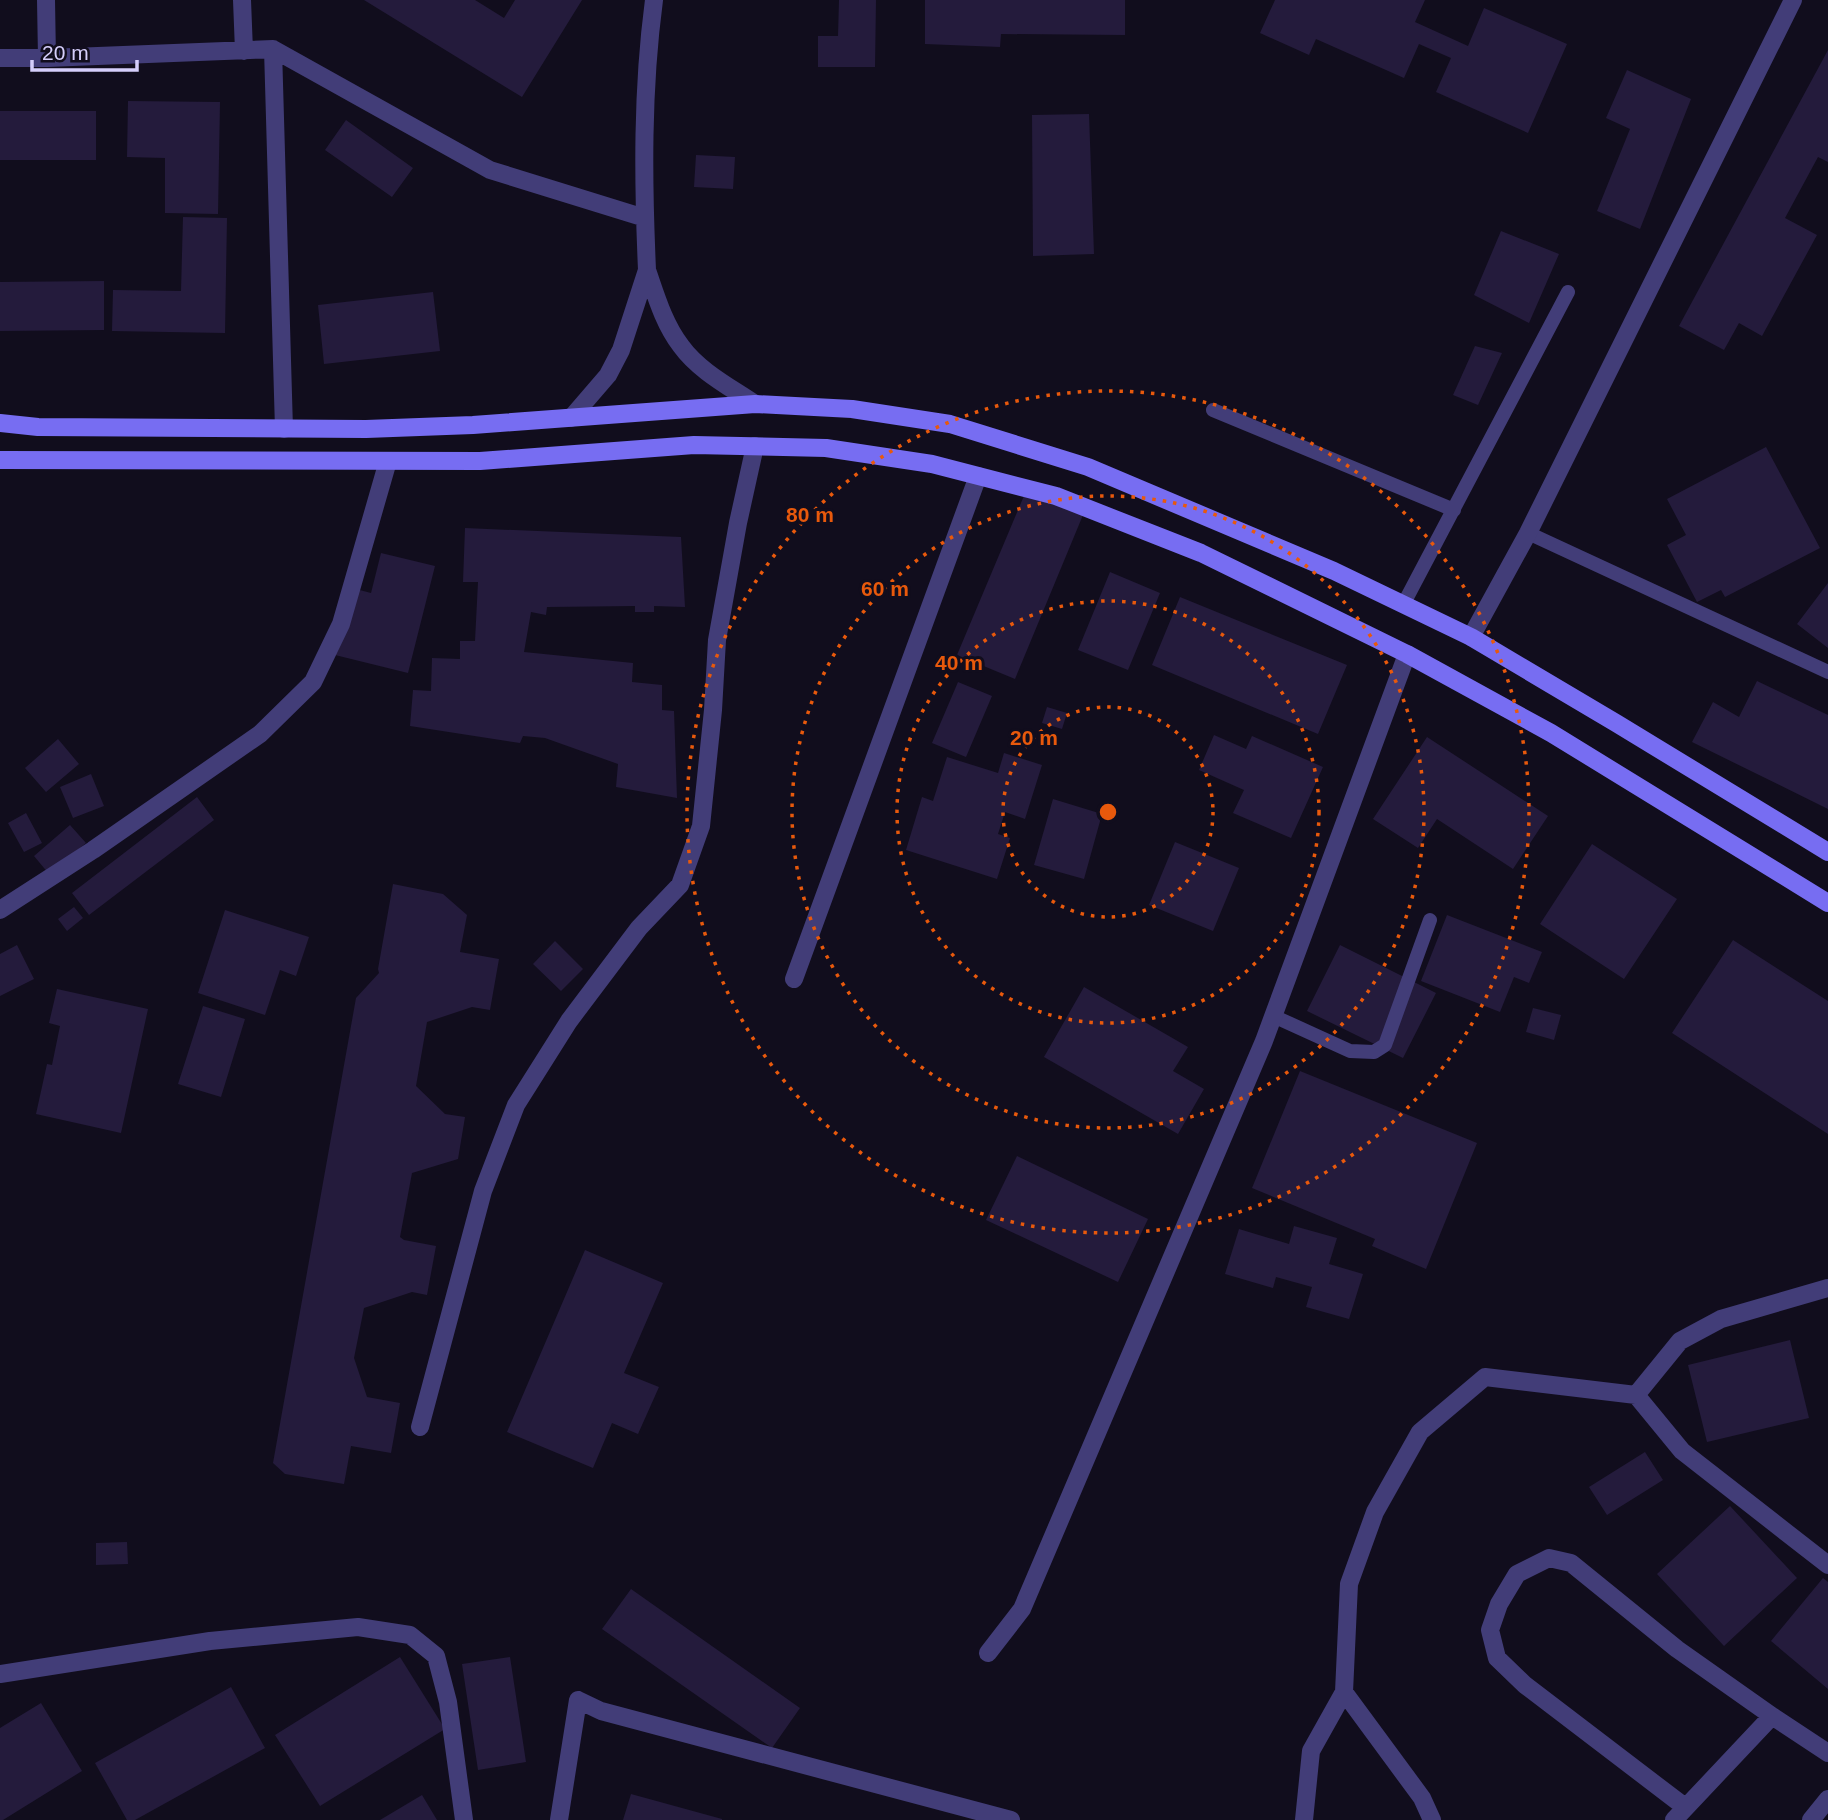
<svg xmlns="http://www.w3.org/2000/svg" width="1828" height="1820" font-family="Arial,sans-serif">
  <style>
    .building { fill: #241b3c }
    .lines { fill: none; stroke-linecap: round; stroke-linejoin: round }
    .service { stroke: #423d78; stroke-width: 14 }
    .minor { stroke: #423d78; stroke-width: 18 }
    .secondary { stroke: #776df2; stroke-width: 18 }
    .ring { fill: none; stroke: #e8590c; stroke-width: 3.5; stroke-dasharray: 3.5 7 }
    .centre { fill: #e8590c; stroke: #110d1d; stroke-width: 3.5 }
    .ring-label { font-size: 21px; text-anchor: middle; font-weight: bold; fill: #e8590c; stroke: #110d1d; stroke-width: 6; stroke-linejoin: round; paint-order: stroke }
  </style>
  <rect width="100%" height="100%" fill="#110d1d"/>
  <path class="building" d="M364,0H475L504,18L515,0H582L522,97Z
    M839,0H876L875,67H818V36H838Z
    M925,0H1125V35L1001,34L1000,47L925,44Z
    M1275,0H1425L1415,22L1468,46L1484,8L1567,44L1528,133L1436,92L1451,58L1419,44L1404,78L1316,39L1309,55L1260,33Z
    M1828,50V162L1818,157L1785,218L1817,235L1762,336L1739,323L1724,350L1679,326Z
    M1627,70L1691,99L1640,229L1597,211L1630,129L1606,118Z
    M128,101L220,102L218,214L165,213V158L127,157Z
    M0,111H96V160H0Z
    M1089,114L1094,254L1033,256L1032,115Z
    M346,120L413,168L392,197L325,150Z
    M696,155L735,157L733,189L694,187Z
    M183,217L227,218L225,333L112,331L113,290L181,291Z
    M1501,231L1559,254L1529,323L1474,295Z
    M104,281V330L0,331V282Z
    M433,292L440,351L324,364L318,305Z
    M1475,346L1502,353L1478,405L1453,395Z
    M1766,447L1820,548L1725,597L1721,590L1697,602L1667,545L1686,535L1667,499Z
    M1026,491L1083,515L1015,679L957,655Z
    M465,528L681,537L685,607L654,606V612H635V606L547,607L546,615L531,612L524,652L633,663L632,682L662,685V710L674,711L677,798L616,787L618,764L545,738L523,736L520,743L410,726L413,690L431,691L432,658L460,659V641H475L478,582H463Z
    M381,553L435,566L408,673L335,655L352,588L371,593Z
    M1110,572L1160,593L1128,670L1078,650Z
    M1828,583V648L1797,624Z
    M1180,597L1347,665L1318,734L1152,665Z
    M1757,681L1828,715V809L1692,742L1713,702L1739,717Z
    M958,682L992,696L966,757L932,743Z
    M1047,707L1067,713L1062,729L1042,723Z
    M1214,735L1246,749L1252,736L1323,767L1291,838L1233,813L1244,790L1199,770Z
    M1427,737L1548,816L1513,869L1437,819L1418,848L1373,819Z
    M58,739L79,764L46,792L25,768Z
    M1004,753L1042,765L1025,819L1005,812L998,834L1010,838L997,879L906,850L922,797L933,801L947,757L998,773Z
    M91,774L104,806L73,818L60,787Z
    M197,797L214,820L89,915L72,893Z
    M1053,799L1102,814L1084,879L1034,865Z
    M26,813L42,843L24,852L8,823Z
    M70,825L86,843L49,874L34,856Z
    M1175,842L1239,868L1213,931L1149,905Z
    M1592,844L1677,899L1624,979L1540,924Z
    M393,884L443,894L467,915L460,952L499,959L490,1010L472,1007L427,1022L416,1086L445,1114L465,1117L458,1159L412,1173L400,1237L404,1240L436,1246L427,1295L412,1292L364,1308L354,1358L367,1397L400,1403L391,1453L351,1446L344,1484L285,1474L273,1463L356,998L379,973L378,969Z
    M74,907L83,918L67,931L58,919Z
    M225,910L309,937L296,976L280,970L265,1015L198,993Z
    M1447,915L1542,952L1529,983L1514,977L1500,1012L1421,981Z
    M1733,940L1828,1001V1134L1672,1033Z
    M555,941L583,969L561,991L533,964Z
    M17,945L34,979L0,996V954Z
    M1340,945L1436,993L1403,1058L1307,1011Z
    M1084,987L1188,1047L1173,1071L1204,1089L1178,1134L1044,1057Z
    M57,989L148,1009L121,1133L36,1114L47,1064L52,1065L60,1026L49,1023Z
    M203,1006L245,1019L221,1097L178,1084Z
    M1533,1008L1561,1015L1554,1040L1526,1032Z
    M1300,1071L1477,1143L1426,1269L1372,1246L1375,1239L1252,1188Z
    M1017,1156L1148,1219L1118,1282L986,1220Z
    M1294,1226L1337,1238L1329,1264L1363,1274L1349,1319L1306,1307L1312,1287L1276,1277L1273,1288L1225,1274L1239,1229L1289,1244Z
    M585,1250L663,1283L624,1373L659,1387L638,1434L612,1423L593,1468L507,1432Z
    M1790,1340L1809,1418L1707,1442L1688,1365Z
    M1645,1452L1663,1480L1607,1515L1589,1487Z
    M1730,1506L1797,1578L1724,1646L1657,1574Z
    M127,1542L128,1564L96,1565V1543Z
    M1823,1578L1828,1582V1689L1771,1641Z
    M631,1589L800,1708L772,1748L602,1629Z
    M400,1657L445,1729L320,1806L275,1735Z
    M510,1657L526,1762L478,1770L462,1664Z
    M231,1687L265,1748L135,1820H127L95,1763Z
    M41,1703L82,1771L3,1820H0V1728Z
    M631,1794L722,1819V1820H623Z
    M422,1795L437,1820H380Z"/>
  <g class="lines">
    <path class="service" d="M1213,410L1454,510
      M1528,533L1828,672
      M1403,605L1568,292
      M1273,1016L1350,1051L1374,1052L1385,1045L1430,920"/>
    <path class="minor" d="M242,0L244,51
      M273,49L284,429
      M0,58H47L46,0
      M47,58L273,49L490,170L645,218
      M647,270C643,180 642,90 654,0
      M571,418L608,375L621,350L647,270C656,296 664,324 681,346C699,371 730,387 755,404
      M1471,637L1528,533L1793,0
      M0,910L93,850L260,734L313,682L341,624L388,461
      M794,979L978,476
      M1636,1395L1680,1341L1721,1319L1828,1288
      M420,1427L483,1191L516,1105L569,1021L639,928L680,885L701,826L713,710L717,640L738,523L755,446
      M988,1653L1022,1609L1264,1041L1407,654
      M0,1674L210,1641L358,1627L410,1635L436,1656L448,1702L464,1820
      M1344,1692L1422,1798L1432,1820
      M1685,1807L1525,1685L1497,1658L1490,1630L1499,1604L1517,1574L1549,1558L1571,1563L1677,1649L1772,1716
      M559,1820L578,1700L601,1711L1011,1820
      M1304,1820L1311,1751L1344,1692L1349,1584L1375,1512L1420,1432L1485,1377L1636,1395L1682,1451L1828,1565
      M1674,1820L1772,1716L1828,1753
      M1811,1820L1828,1799"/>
    <path class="secondary" d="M0,423L38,427L366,429L473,425L755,404L852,409L950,424L1088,467L1334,571L1471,637L1616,723L1828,852
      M0,460L480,461L694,445L826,448L932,464L1056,496L1201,553L1407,654L1551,733L1828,903"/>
  </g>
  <g class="ring">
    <circle cx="1108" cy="812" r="105"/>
    <circle cx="1108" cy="812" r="211"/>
    <circle cx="1108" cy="812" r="316"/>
    <circle cx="1108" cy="812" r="421"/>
  </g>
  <circle cx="1108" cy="812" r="10" class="centre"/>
  <g class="ring-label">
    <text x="810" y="522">80 m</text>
    <text x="885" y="596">60 m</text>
    <text x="959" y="670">40 m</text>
    <text x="1034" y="745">20 m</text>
  </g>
  <path d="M32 60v10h105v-10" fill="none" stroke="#d5cefb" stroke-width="3.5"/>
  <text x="42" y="60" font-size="21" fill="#d5cefb" stroke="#110d1d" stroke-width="5" paint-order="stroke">20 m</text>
</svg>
